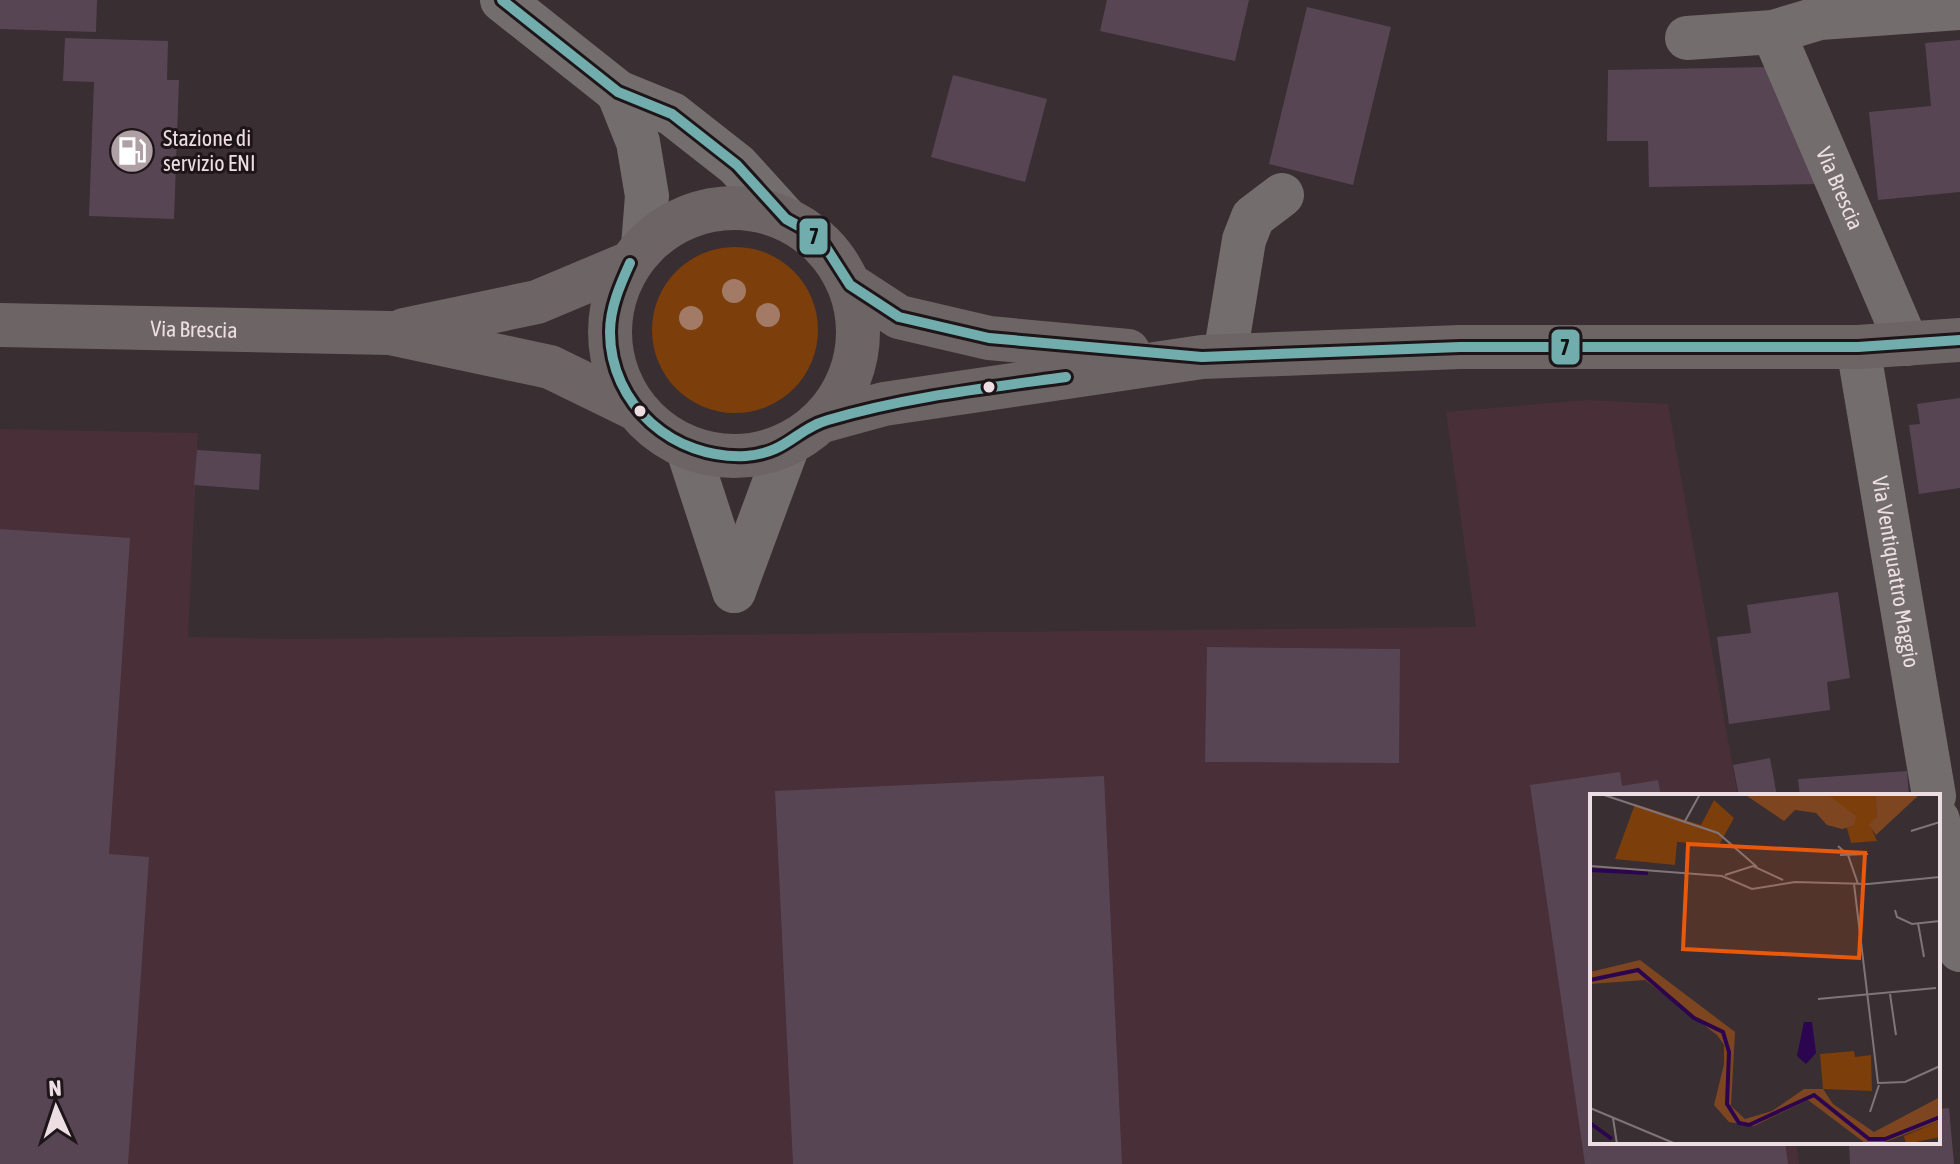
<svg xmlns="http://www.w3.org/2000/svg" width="1960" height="1164" font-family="'Asap Condensed',sans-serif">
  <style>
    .built { fill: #482f38 }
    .green { fill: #7c3e0b }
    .building { fill: #584554 }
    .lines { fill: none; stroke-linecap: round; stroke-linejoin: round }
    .minor { stroke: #736e6d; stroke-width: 44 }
    .major { stroke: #6c6465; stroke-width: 44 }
    .bus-1-casing { stroke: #1e1518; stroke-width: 16 }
    .bus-1 { stroke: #72adae; stroke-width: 10 }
    .tree { fill: #a37a65 }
    .bus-dot { fill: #eddee3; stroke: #1e1518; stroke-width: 3 }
    .labels { text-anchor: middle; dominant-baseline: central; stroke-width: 6; stroke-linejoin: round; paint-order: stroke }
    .poi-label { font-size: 22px; fill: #eddee3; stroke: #1e1518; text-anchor: start }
    .street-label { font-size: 22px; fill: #eddee3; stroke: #1e1518 }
    .inset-river { fill: none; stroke: #2b054f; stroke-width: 4 }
    .inset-road { fill: none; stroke: #817478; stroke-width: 2 }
    .view { fill: #e8590c; fill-opacity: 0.15; stroke: #e8590c; stroke-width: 4 }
    .inset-edge { fill: none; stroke: #eddee3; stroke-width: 4 }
    .line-badge { stroke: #1e1518; stroke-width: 3 }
    .pale-badge-label { font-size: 22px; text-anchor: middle; font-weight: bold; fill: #111 }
  </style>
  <rect width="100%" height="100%" fill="#392e31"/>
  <path class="built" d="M1587,400L1668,404L1738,796H1592V1142H1796L1799,1164H0V429L198,433L188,637L294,639L1476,627L1446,412Z"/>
  <path class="green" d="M652 330a83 83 0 1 1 166 0a83 83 0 1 1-166 0Z"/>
  <path class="building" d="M0,0H97L96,32L0,29Z
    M1107,0H1249L1235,61L1100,31Z
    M1307,7L1391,27L1353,185L1269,164Z
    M65,38L168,41L167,80H179L174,219L89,216L94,82L63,81Z
    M1960,40V192L1878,200L1869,112L1931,106L1925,43Z
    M1770,67L1819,184L1649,187L1648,141H1607L1608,70Z
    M953,75L1047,99L1025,182L931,157Z
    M1960,398V488L1919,494L1909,425L1920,424L1917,404Z
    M197,450L261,454L259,490L194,485Z
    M0,529L130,538L109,854L149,857L128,1164H0Z
    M1838,592L1850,678L1827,682L1830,710L1729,724L1717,637L1751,633L1747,605Z
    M1207,647L1400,649L1399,763L1205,762Z
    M1770,758L1777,796H1739L1733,765Z
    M1907,771L1909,796H1800L1798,779Z
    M1620,772L1622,786L1658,780L1661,796H1592V1142H1785L1788,1164H1585L1530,785Z
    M1104,776L1122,1164H793L775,791Z
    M1949,1108L1954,1164H1850L1849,1142H1938V1109Z"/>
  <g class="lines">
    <g class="minor">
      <path d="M502,0L618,92L672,114L737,165L786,219"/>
      <path id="s1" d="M1773,32L1907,344"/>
      <path d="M1687,38L1773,32L1820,18L1960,8"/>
      <path d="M618,92L638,142L647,196L643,246"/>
      <path id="s2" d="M1858,347L1934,796"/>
      <path d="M1225,356L1244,240L1253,217L1282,195"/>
      <path d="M687,447L734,591"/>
      <path d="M734,591L788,445"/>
      <path d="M1938,820L1960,950"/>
    </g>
    <g class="major">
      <circle cx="734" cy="332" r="124"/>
      <path d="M850,285L899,317L989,338L1128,351"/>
      <path id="s3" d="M0,325L390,333L550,367L634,408"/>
      <path d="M404,330L537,302L630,263"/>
      <path d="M822,421L884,404L1202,357L1460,347H1858L1960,340"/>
    </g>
    <g class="bus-1-casing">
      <path id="bus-1" d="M502,0L618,92L672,114L737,165L786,219L806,230L825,246L850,285L899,317L989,338L1202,357L1460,347H1858L1960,340
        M630,263C620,285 610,308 610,332C610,405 674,460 746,456C787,453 796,429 828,420C905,397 986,388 1066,377"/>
    </g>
    <use href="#bus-1" class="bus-1"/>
  </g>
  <g class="tree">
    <circle cx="734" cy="291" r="12"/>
    <circle cx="768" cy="315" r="12"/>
    <circle cx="691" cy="318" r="12"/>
  </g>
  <defs>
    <g id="fuel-disc" transform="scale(2.3)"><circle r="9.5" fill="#aea0a5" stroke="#1e1518"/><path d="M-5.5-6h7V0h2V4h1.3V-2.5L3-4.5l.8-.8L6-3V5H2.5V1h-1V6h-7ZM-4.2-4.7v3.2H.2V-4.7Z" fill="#fff"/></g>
  </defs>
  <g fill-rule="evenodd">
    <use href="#fuel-disc" x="132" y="151"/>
  </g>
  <g class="bus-dot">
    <circle cx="989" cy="387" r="7"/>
    <circle cx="640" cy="411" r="7"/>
  </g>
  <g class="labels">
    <g class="poi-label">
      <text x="163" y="138">Stazione di<tspan x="163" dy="25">servizio ENI</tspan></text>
    </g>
    <g class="street-label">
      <text stroke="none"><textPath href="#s1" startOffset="170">Via Brescia</textPath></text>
      <text stroke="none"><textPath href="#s3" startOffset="194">Via Brescia</textPath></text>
      <text stroke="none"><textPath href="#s2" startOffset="228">Via Ventiquattro Maggio</textPath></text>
    </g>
  </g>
  <g transform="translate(1590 794)">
    <rect width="350" height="350" fill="#392e31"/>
    <path d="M237,0H285L287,22L280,31L287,47L261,49L257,34L264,32ZM124,6L144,24L129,51L87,48L85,71L25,65L45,10L111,31ZM264,257L265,263L281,261L282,297L233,295L230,260ZM350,327V343L316,350L314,342Z" fill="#7c3e0b"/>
    <path d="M154,0H237L266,22L264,32L252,35L237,31L226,19L205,16L194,27ZM285,0H330L286,41L279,31L287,22ZM50,166L145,238L141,312L155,325L182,317L214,295H233L243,310L284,338L350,303V327L290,350L275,349L218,306L164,332L139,328L124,311L134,270V251L127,241L55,186L0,190V178Z" fill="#7d4620"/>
    <path d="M214,228H222L226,259L216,270L207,262Z" fill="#2b054f"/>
    <path class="inset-river" d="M0,76L58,79M0,186L48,176L104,224L133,238L139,258L137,310L149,329L159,331L224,301L279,345H295L350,323M0,329L22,345"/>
    <path class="inset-road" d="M11,0L128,39L167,73M94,29L110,0M321,37L350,28M248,52L258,61L268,90M250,61L278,60M0,72L132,82L162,95L205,88L278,90L350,83M135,81L163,72L193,86M264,90L288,289L315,288L350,272M305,116L307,123L322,130L350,127M328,129L334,163M300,200L306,241M228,205L346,194M0,314L86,350M280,318L289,291M23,324L27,350"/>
    <path class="view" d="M98,50L275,59L269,164L93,155Z"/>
    <rect width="350" height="350" class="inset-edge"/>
  </g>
  <g class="line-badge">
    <rect x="798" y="217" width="31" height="39" rx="8" fill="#72adae"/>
    <rect x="1550" y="328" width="31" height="38" rx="8" fill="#72adae"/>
  </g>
  <g class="pale-badge-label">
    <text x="814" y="244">7</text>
    <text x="1565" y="355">7</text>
  </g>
  <g transform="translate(56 1108) rotate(357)" stroke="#1e1518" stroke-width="6" paint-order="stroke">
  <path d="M0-6L14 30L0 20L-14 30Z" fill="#eddee3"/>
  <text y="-12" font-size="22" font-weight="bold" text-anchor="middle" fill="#eddee3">N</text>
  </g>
</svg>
